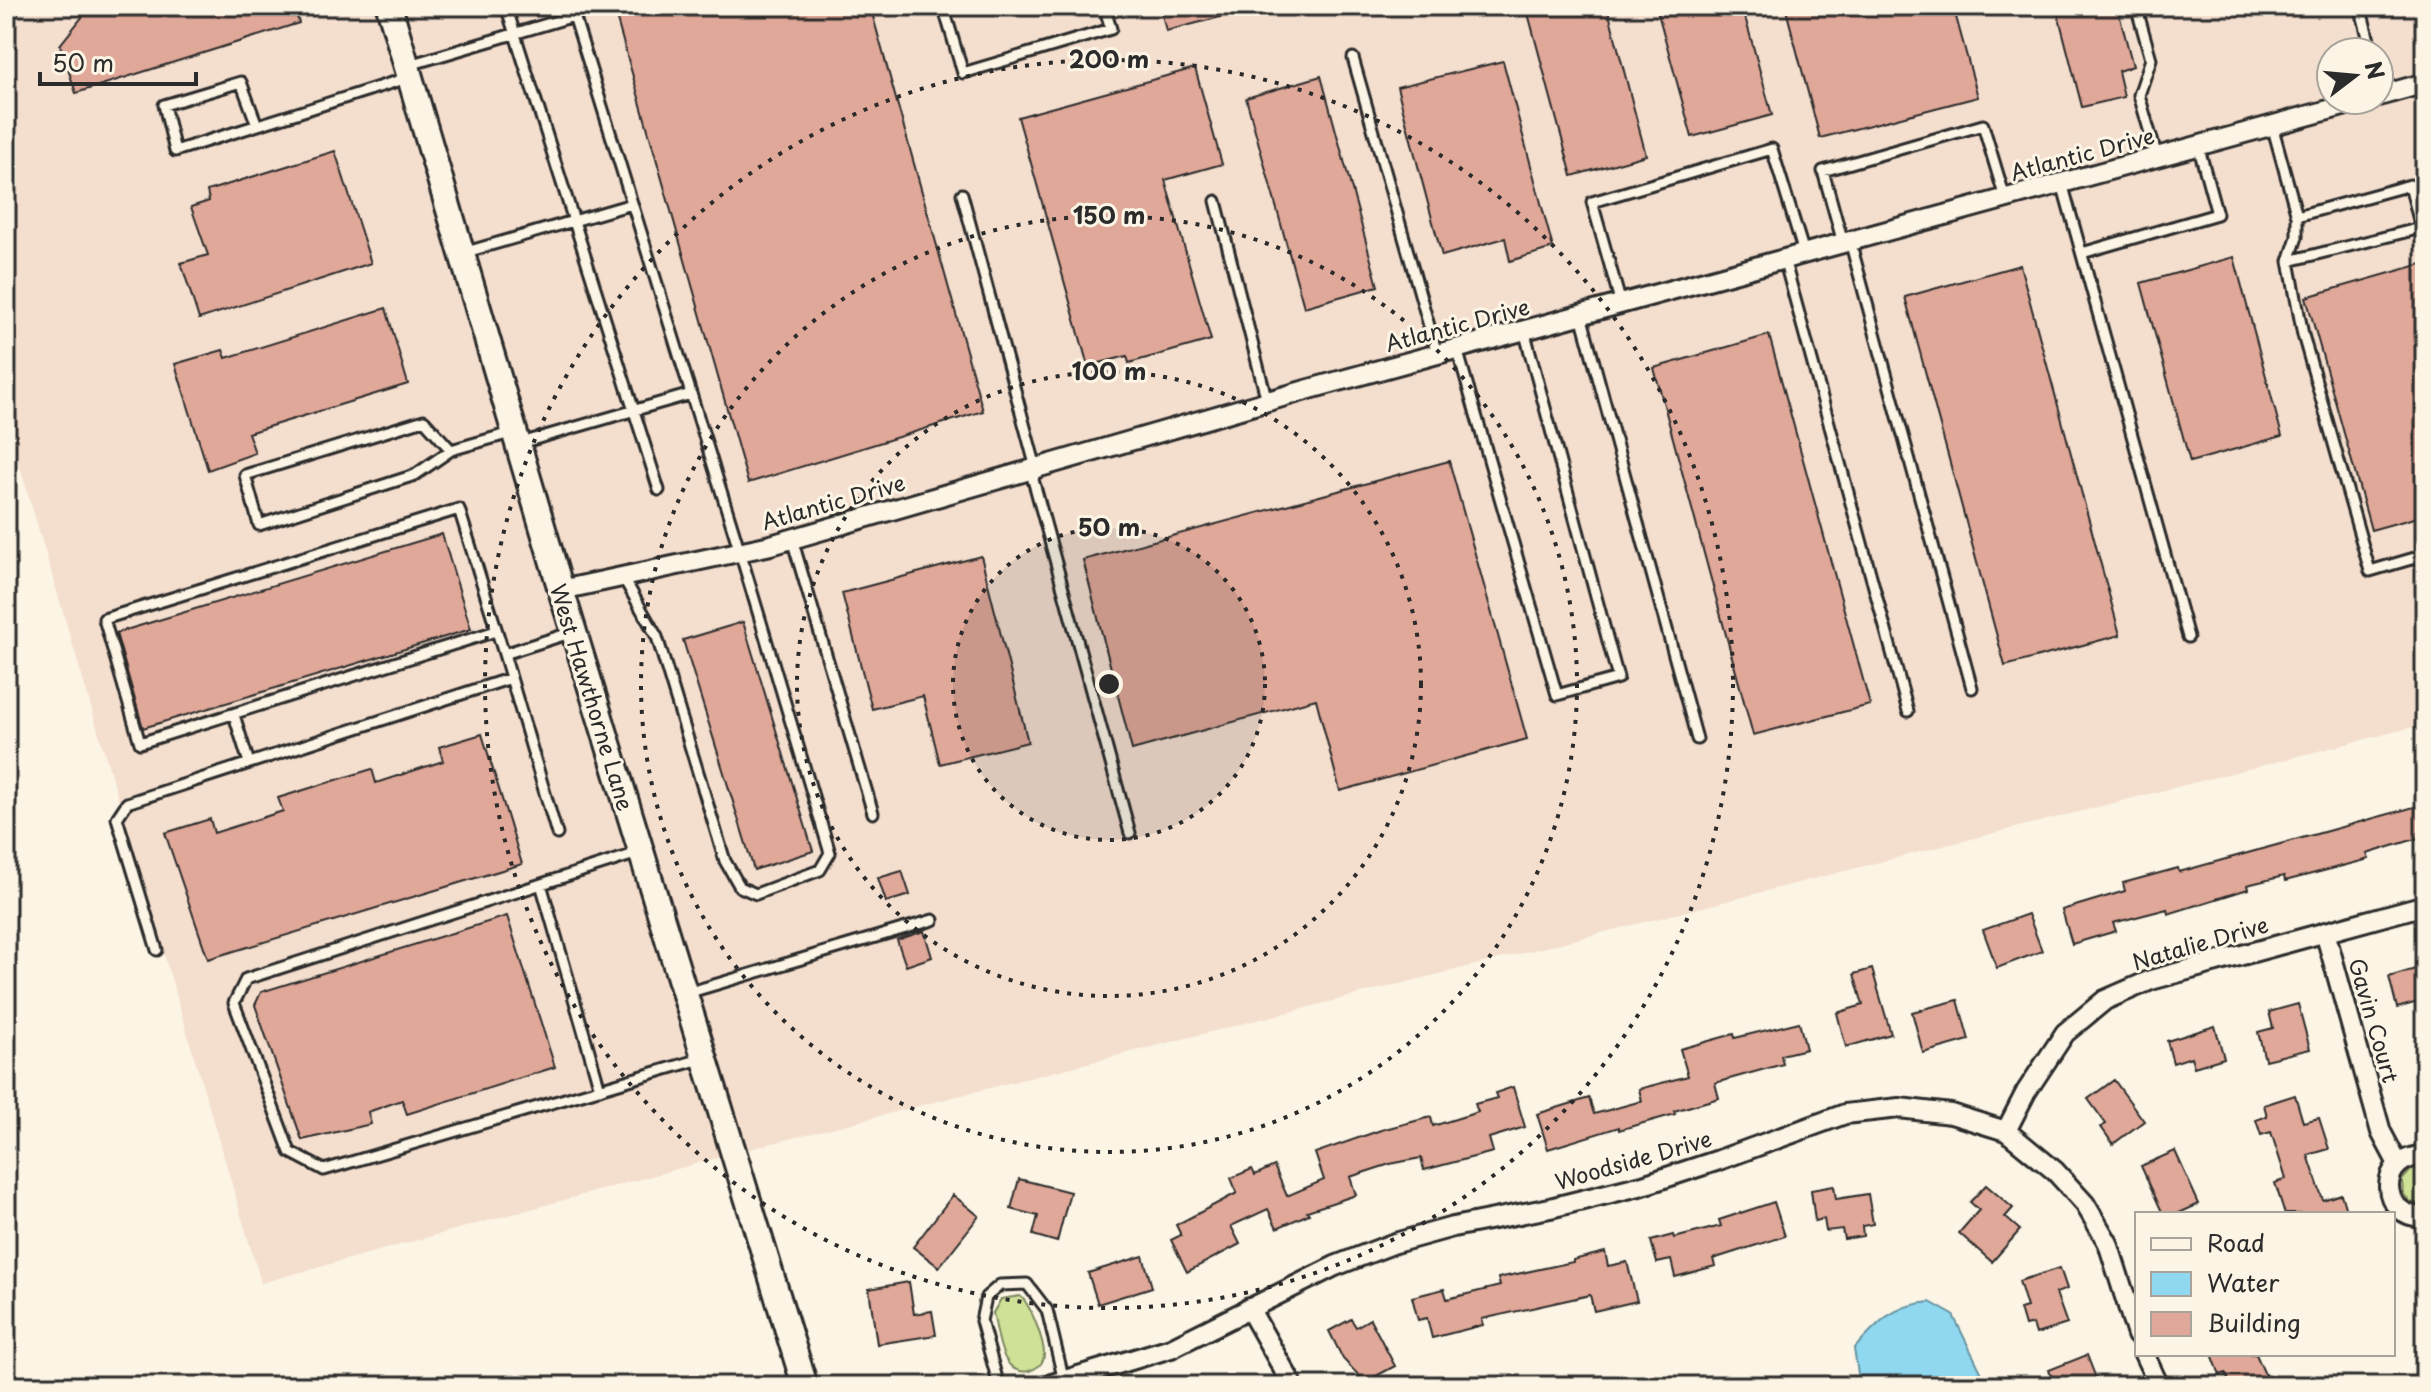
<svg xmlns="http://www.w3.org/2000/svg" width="2431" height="1392" font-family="'Playpen Sans',sans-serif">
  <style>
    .built { fill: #f4dece; fill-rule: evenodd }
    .green { fill: #cee196; stroke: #7c8660; stroke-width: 2 }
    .water { fill: #8fd8f0; stroke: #6793a1; stroke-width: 2 }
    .building { fill: #e0a898; stroke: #2b2b2b; stroke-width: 2 }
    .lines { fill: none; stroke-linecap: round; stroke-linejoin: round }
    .service-casing { stroke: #2b2b2b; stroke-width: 15 }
    .minor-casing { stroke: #2b2b2b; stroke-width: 24 }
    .tertiary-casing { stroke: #2b2b2b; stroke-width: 30 }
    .service { stroke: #fcf5e5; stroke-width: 9 }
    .minor { stroke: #fcf5e5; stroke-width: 18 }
    .tertiary { stroke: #fcf5e5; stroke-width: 24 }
    .rail-casing { stroke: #2b2b2b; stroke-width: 9 }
    .rail { stroke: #fcf5e5; stroke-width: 6; stroke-dasharray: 18; stroke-linecap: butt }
    .ring { fill: none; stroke: #2b2b2b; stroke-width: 4; stroke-dasharray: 4 8 }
    .labels { text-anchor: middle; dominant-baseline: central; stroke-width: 6; stroke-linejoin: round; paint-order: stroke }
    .street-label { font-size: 22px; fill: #2b2b2b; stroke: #fcf5e5 }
    .centre { fill: #2b2b2b; stroke: #fcf5e5; stroke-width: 4 }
    .ring-label { font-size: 24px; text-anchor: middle; font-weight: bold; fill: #2b2b2b; stroke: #fcf5e5; stroke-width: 6; stroke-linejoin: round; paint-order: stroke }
  </style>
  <rect width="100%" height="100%" fill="#fcf5e5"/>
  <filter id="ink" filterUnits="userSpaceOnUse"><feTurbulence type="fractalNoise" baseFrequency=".0125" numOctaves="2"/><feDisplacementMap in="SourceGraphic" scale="16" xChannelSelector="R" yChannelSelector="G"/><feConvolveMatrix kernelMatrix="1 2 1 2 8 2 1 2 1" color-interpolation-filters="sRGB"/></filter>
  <g filter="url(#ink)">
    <path class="built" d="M26,6H2425V724L757,1147L261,1283L6,419V31ZM2331,52H2379V100H2331Z"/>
    <path class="green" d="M2414,1167H2425V1205L2410,1202L2403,1193L2402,1180Z
      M1020,1296C1030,1303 1048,1348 1043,1360C1041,1366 1035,1369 1029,1371C1000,1377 998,1332 993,1313L1001,1299Z"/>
    <path class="water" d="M1930,1302L1953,1315L1988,1386H1860L1854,1349C1878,1322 1893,1305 1930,1302Z"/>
    <path class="building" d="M91,6H294L299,23L76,93L60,45Z
      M613,6H870L983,411L748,483Z
      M1160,6H1239L1240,12L1166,31Z
      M1526,6H1607L1646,155L1572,176Z
      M1656,6H1742L1772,115L1692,137Z
      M1785,6H1953L1978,97L1820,138Z
      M2056,6H2117L2133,66L2118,71L2124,97L2082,107Z
      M1503,61L1553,248L1510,261L1505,238L1442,256L1397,87Z
      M1195,68L1222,164L1165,180L1211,340L1129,363L1127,356L1088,366L1018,117Z
      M1321,76L1378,286L1304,307L1246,98Z
      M335,151L371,263L199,319L181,263L208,255L191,207L209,201L207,191Z
      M2234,257L2282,436L2190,462L2141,283Z
      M2425,263V515L2371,530L2306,297Z
      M2020,265L2120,635L2005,666L1905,297Z
      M386,308L408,384L248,433L255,453L208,470L175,364L223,350L226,358Z
      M1769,335L1870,705L1753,735L1654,368Z
      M1449,461L1527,739L1340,791L1316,699L1132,750L1083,560Z
      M442,534L471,629L143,728L116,633Z
      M981,556L1028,742L940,764L923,696L872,709L842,593Z
      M743,622L813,851L754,870L683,640Z
      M482,734L522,864L208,959L165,833L210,819L214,833L283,811L278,798L372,769L376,783L443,761L439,747Z
      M2425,804V836L2367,854L2369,859L2285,881L2284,876L2247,885L2248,889L2168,914L2167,909L2113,923L2116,931L2072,944L2062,910L2125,891L2123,883L2178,868L2179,872Z
      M902,871L910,895L886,902L878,878Z
      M2028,914L2042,951L1997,968L1983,930Z
      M507,916L555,1067L407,1114L402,1100L368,1112L371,1124L302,1140L255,1005L261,992Z
      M924,931L932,957L906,966L897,940Z
      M2425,966V1000L2397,1008L2389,977Z
      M1872,969L1891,1034L1846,1047L1837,1013L1863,1005L1854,974Z
      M1958,1000L1969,1040L1923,1053L1912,1012Z
      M2298,1004L2310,1049L2265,1060L2258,1032L2273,1028L2269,1012Z
      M1799,1022L1806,1049L1781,1055L1783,1064L1715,1083L1719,1098L1674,1111L1675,1114L1619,1130V1127L1548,1149L1537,1114L1589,1098L1594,1114L1642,1101L1639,1089L1688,1076L1680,1049L1734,1034L1735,1038Z
      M2215,1026L2224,1058L2194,1067L2191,1057L2173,1063L2167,1041Z
      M2114,1080L2144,1121L2113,1144L2101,1127L2106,1124L2088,1099Z
      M1513,1087L1525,1127L1489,1138L1493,1152L1424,1170L1421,1158L1390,1164L1350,1177L1356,1195L1307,1211L1309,1214L1277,1228L1268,1209L1231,1226L1240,1244L1187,1272L1171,1240L1181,1235L1176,1225L1237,1193L1231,1178L1252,1169L1255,1175L1274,1166L1287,1196L1324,1180L1315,1153L1381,1130L1431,1117L1433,1126L1478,1112L1475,1104L1497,1098L1495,1093Z
      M2295,1095L2303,1122L2319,1118L2329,1149L2308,1155L2323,1200L2341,1194L2347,1214H2285L2275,1183L2286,1179L2271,1132L2261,1135L2256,1120L2267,1116L2264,1105Z
      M2175,1151L2199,1204L2177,1214H2163L2141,1166Z
      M1019,1179L1070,1192L1057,1242L1033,1235L1038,1216L1011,1209Z
      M1986,1185L2013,1208L2005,1217L2020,1230L1992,1262L1959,1233L1979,1210L1970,1202Z
      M1834,1186L1836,1199L1868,1194L1873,1224L1862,1226L1863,1236L1844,1239L1842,1229L1826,1231L1824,1219L1815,1221L1811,1190Z
      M953,1195L979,1216L939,1267L913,1247Z
      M1774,1202L1785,1236L1713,1259L1715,1266L1675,1277L1671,1260L1657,1263L1651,1241L1673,1235L1674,1238L1721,1226L1719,1220Z
      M1605,1252L1608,1266L1627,1262L1637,1301L1594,1311L1590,1295L1482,1319L1483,1325L1432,1338L1427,1318L1418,1320L1412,1297L1444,1289L1447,1299L1500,1286L1498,1278L1573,1262V1260Z
      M1143,1256L1152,1287L1098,1304L1088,1273Z
      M2060,1268L2067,1289L2056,1293L2067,1324L2036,1334L2033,1324L2025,1326L2020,1309L2027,1307L2019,1281Z
      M909,1282L914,1314L932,1311L936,1335L877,1344L869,1289Z
      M1351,1319L1356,1327L1370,1319L1395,1366L1365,1382L1343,1359L1329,1331Z
      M2212,1354H2256L2270,1386H2231L2226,1373L2220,1375Z
      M2087,1355L2099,1386H2055L2049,1370Z"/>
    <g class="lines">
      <g class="service-casing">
        <path id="service" d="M506,6L659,490
          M571,6L740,552L830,853L820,870L756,894L740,887L725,861L657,637L623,577
          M952,6L944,9L963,73L1111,29L1104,6
          M2136,6L2151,59L2139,95L2157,157
          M2360,6L2372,52
          M1353,58L1437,354
          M409,65L574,16
          M2379,76L2384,95
          M257,125L241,82L164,105L175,151C253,127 332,102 410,77
          M2272,125L2297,216V237L2289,261L2303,335L2370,571L2425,555
          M2062,183L2188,637
          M962,194L1036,468L1033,480L1036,490L1130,833
          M1216,201L1267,401
          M1850,241L1972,688
          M1843,243L1823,171L1983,125L2005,198
          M463,253L632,204
          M2082,253L2217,214L2198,145
          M1784,259L1908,711
          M2289,261L2421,228L2410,185L2297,216
          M1621,304L1592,202L1772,149L1804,253
          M1581,315L1697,739
          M1457,349L1557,695L1618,678L1524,330
          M521,443L691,394
          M451,450L424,420L245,475L259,525L415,475L451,450L514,432
          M792,539L873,813
          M496,631L140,743L104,619L459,509L504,654
          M234,715L249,763
          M557,834L504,654L573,632
          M641,852L246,979L234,1003L290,1152L324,1170L704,1058
          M541,884L600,1089
          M157,950L117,818L127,803L511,678
          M687,993L933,920
          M999,1386L981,1321L986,1297L1000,1285L1027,1284L1047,1310L1064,1381"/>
      </g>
      <g class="minor-casing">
        <path id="minor" d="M2379,96L2425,83
          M561,590L771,545L1306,390L2365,100
          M2325,932L2381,1132L2398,1164
          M2006,1131L2026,1092L2065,1033L2105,1000L2151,980L2425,905
          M2425,1156C2376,1155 2378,1218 2425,1217
          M1249,1308L1293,1386
          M2144,1354L2159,1386
          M1045,1386L1171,1348L1335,1266L1395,1243L1453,1227L1550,1208L1643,1185L1719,1160L1845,1114L1899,1108L1951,1114L2006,1131L2055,1171L2085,1204L2108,1243L2137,1335"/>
      </g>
      <g class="tertiary-casing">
        <path id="tertiary" d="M389,6L561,590L805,1386"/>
      </g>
      <use href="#service" class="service"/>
      <use href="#minor" class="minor"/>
      <use href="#tertiary" class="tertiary"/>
      <g class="rail-casing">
        <path id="rail" d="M6,24L19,6"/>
      </g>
      <use href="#rail" class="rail"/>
    </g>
  </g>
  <circle cx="1109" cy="684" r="156" fill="#2b2b2b" fill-opacity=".12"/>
  <g class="ring">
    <circle cx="1109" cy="684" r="156"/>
    <circle cx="1109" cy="684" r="312"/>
    <circle cx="1109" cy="684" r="468"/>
    <circle cx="1109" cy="684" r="624"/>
  </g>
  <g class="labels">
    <g class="street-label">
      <text transform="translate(2082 153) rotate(-15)">Atlantic Drive</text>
      <text transform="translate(1457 324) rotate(-15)">Atlantic Drive</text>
      <text transform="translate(833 501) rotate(-16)">Atlantic Drive</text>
      <text transform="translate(593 697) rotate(73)">West Hawthorne Lane</text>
      <text transform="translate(2200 942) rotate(-16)">Natalie Drive</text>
      <text transform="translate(2375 1020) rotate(74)">Gavin Court</text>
      <text transform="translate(1633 1159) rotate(-16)">Woodside Drive</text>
    </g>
  </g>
  <circle cx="1109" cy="684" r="12" class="centre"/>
  <g class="ring-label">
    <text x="1109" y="68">200 m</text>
    <text x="1109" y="224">150 m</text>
    <text x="1109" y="380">100 m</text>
    <text x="1109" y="536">50 m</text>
  </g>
  <rect width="2431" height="1392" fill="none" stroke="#fcf5e5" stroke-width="32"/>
  <rect x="16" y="16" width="2399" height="1360" fill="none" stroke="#2b2b2b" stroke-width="3" filter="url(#ink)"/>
  <rect x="2135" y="1212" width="260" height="144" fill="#fcf5e5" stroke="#a8a49b" stroke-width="2"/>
  <rect x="2151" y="1238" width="40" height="12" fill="#fcf5e5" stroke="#a8a49b" stroke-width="2"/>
  <text x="2207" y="1252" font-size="24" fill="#2b2b2b">Road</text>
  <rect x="2151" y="1272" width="40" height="24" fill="#8fd8f0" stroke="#a8a49b" stroke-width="2"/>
  <text x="2207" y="1292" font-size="24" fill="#2b2b2b">Water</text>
  <rect x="2151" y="1312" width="40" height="24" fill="#e0a898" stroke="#a8a49b" stroke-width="2"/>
  <text x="2207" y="1332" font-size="24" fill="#2b2b2b">Building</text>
  <g transform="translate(2355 76) rotate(74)"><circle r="38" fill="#fcf5e5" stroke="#a8a49b" stroke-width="2"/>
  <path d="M0-6L14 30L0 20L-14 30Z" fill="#2b2b2b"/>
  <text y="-12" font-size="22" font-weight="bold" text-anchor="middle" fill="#2b2b2b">N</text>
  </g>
  <path d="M40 72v12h156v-12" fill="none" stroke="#2b2b2b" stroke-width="4"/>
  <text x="52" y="72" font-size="24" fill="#2b2b2b" stroke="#fcf5e5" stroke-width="6" paint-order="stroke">50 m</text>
</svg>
